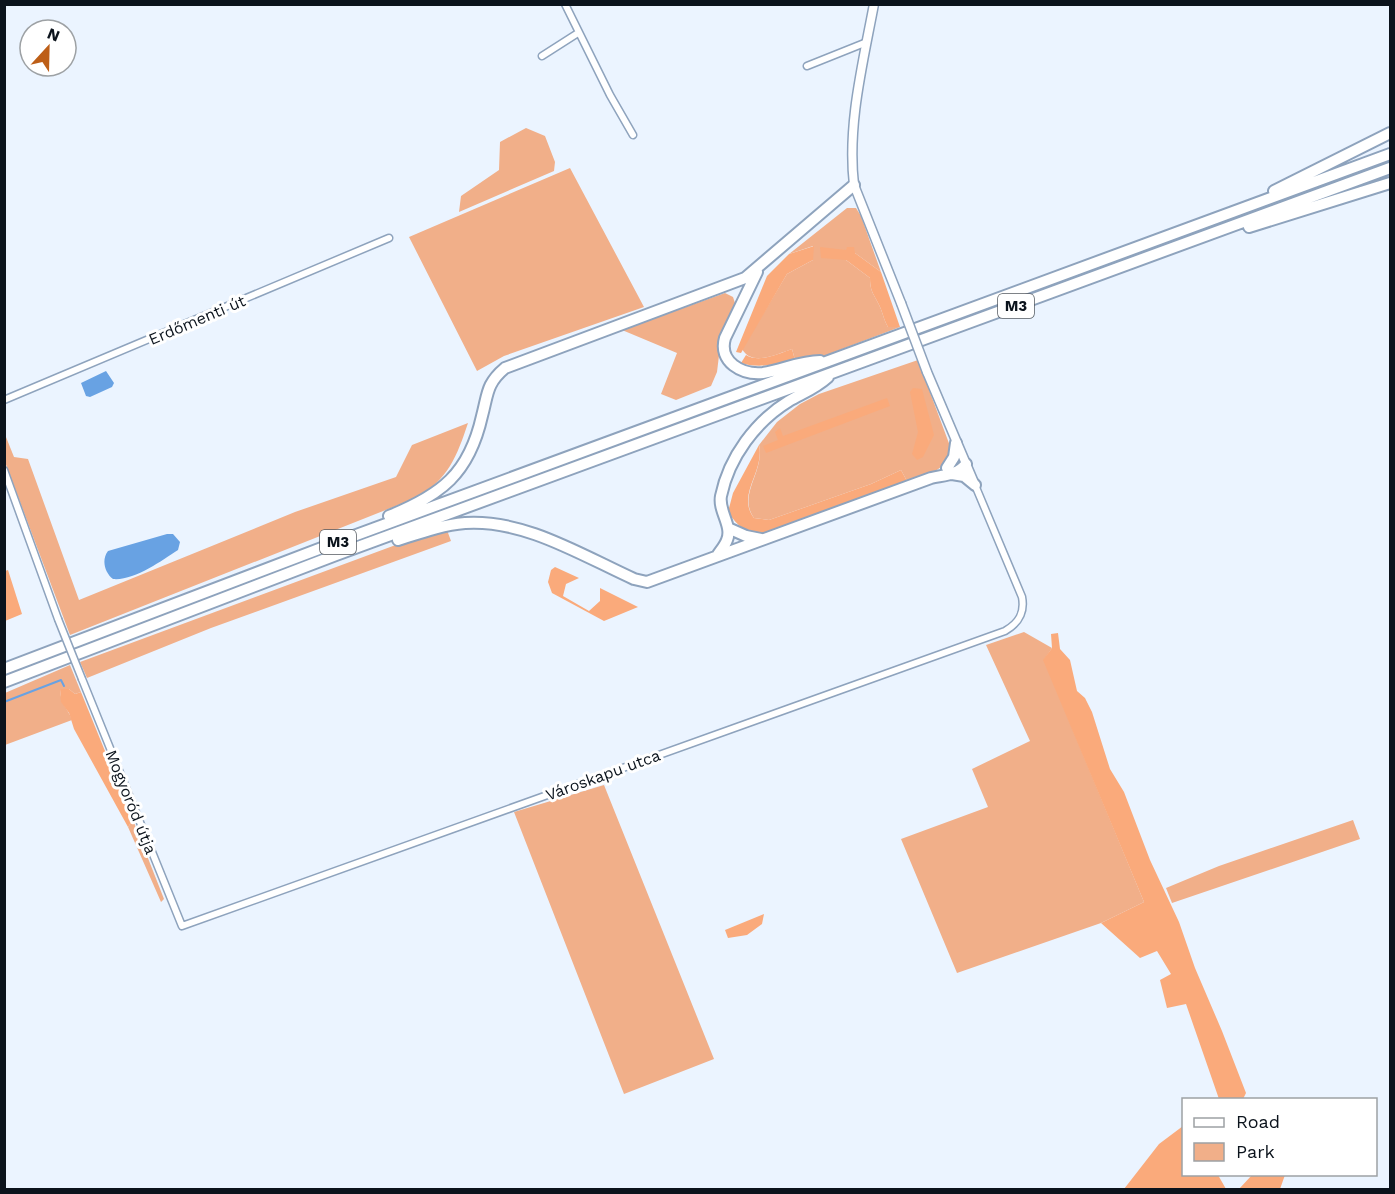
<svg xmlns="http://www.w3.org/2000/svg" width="1395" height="1194" font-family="'Work Sans',sans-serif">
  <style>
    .green { fill: #f1af89 }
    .forest { fill: #faaa7b }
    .water { fill: #68a2e3 }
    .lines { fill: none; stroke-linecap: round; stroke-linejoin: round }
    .stream { stroke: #68a2e3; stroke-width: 2 }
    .street-casing { stroke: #8ea3bd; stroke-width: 9 }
    .secondary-casing { stroke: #8ea3bd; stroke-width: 11 }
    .highway-casing { stroke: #8ea3bd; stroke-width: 14 }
    .street { stroke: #fff; stroke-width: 6 }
    .secondary { stroke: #fff; stroke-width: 8 }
    .highway { stroke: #fff; stroke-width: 10 }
    .street-bridge-casing { stroke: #8ea3bd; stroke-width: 9; stroke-linecap: butt }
    .secondary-bridge-casing { stroke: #8ea3bd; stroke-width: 11; stroke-linecap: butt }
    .street-bridge { stroke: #fff; stroke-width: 6 }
    .secondary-bridge { stroke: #fff; stroke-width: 8 }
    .labels { text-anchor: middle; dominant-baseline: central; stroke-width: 6; stroke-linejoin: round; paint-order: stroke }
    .shield { fill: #fff; stroke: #545a60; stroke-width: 1.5 }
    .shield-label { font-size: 15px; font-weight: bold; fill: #0b131c }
    .street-label { font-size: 16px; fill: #0b131c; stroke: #fff }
  </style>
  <rect width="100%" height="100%" fill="#ebf4ff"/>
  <path class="green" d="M526,128L545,136L555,162L554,171L459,212L461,196L499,170L500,142Z
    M570,168L644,307L504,356L477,371L409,237Z
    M847,208H856L861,216L881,272L855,253L846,260L870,278C870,293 875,295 880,307C883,314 884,320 888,327H900L821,357L795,360L792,349C777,354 752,367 742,349L787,274L813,260V246L789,254Z
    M725,293L733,297L736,306L721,339L717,372L711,386L676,400L661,394L677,353L622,330Z
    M918,360L950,446C954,469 924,475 908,483L901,470L871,484L769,520L754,518C737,494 765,472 759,445L777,422L800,404L819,394Z
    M468,423C457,456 448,480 416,498L70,635L5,462L4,432L14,457L28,459L79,600L295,512L396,477L412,445Z
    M447,530L451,541L211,628L87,678L80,662L401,543Z
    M1024,632L1052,648L1044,660L1144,902L1101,923L957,973L901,839L988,807L972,769L1030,741L986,645Z
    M70,665L81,692L75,694L69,689H60C61,706 67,706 72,720L5,745V693Z
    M604,785L714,1059L624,1094L514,812Z
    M133,820L164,899L161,902L128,827Z
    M1353,820L1360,839L1172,903L1166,888L1219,866Z"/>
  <path class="forest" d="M814,246L813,260L787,274L741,353L736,352L767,276L789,254Z
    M820,247L846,250L847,247H854L855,253L881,272L900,327H888C884,320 883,314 880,307C875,295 870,293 870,278L846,260L821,258Z
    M792,349L795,360C776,364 760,369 741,363L746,355C759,363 778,354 792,349Z
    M913,388L922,389L934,435L923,457L917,460L912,454L918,432L910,392Z
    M887,398L890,406L766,453L763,446L778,440L775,432L780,428L783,436Z
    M759,445C765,472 736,494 754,518L769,520L871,484L901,470L908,483L766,534C747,534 738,527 728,512L733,493Z
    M555,567L579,578L566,584L563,596L589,611L600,601V588L638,607L604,621L552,593L548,582L551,570Z
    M8,570L22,614L5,621V571Z
    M1058,633L1060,649L1070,660L1077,691L1085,698L1092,712L1110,769L1124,792L1150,860L1179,922L1195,968L1222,1031L1246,1093L1243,1099H1219L1186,1004L1167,1008L1160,980L1171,974L1157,951L1140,958L1101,923L1144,902L1043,660L1052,648L1051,634Z
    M60,689H69L75,694L81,692L133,820L128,827L74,729L69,713L61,702Z
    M764,914L762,924L747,935L728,938L725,930Z
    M1183,1126L1184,1174L1218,1175L1226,1189H1124L1159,1144Z
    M1252,1175V1174L1285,1175L1280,1189H1239Z"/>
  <path class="water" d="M106,371L114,383L112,387L90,397L86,396L81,383Z
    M167,534H173L180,542L178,550C161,561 134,581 113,579C105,573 101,560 108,551Z"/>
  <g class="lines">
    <path class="stream" d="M4,702L61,680L64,686"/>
    <g class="street-casing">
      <path id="street" d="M565,4L610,95L633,135
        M542,56L578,33
        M807,66L867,42
        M4,400L389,238
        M4,470L58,619
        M82,679L182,926L1005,631C1019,623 1025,613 1022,597L975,485"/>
    </g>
    <g class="secondary-casing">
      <path id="secondary" d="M874,4C863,63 847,125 854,185L901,303
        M927,372L975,485"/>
    </g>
    <g class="highway-casing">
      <path id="highway" d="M1274,191L1390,133
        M1249,227L1390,183
        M757,272L725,338C718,362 742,375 763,373C783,370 800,361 820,361
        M947,468L954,457L956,443
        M952,474L964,476L975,485
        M389,516C441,495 469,474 482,416C488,394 486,384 505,368L745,278L854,185
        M728,528L746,536L761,539
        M398,540C420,533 442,525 465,523C524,519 581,555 634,579L647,582L931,478C944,475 958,475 966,464
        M717,556C720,551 725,546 727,540C733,526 718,511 721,496C729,457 756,421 789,401C803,393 816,388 828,377
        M4,669L340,541L1390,154
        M4,682L336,555L1390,168"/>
    </g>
    <use href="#street" class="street"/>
    <use href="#secondary" class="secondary"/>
    <use href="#highway" class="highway"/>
    <g class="street-bridge-casing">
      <path id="street-bridge" d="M58,619L82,679"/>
    </g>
    <g class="secondary-bridge-casing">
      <path id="secondary-bridge" d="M901,303L927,372"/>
    </g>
    <use href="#street-bridge" class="street-bridge"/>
    <use href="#secondary-bridge" class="secondary-bridge"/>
  </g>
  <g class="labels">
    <g class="shield">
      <rect x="998" y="294" width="36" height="24" rx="4.5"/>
      <rect x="320" y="530" width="36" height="24" rx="4.5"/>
    </g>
    <g class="shield-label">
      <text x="1016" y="306">M3</text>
      <text x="338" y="542">M3</text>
    </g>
    <g class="street-label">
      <text transform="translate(197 320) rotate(-23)">Erdőmenti út</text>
      <text transform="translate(603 775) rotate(-20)">Városkapu utca</text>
      <text transform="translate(131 802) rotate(68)">Mogyoród útja</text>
    </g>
  </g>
  <rect width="1395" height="1194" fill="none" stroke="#0b131c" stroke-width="12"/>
  <rect x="1182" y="1098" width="195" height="78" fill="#ffffff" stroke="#9da1a4" stroke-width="1.5"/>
  <rect x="1194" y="1118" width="30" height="9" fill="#ffffff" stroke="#9da1a4" stroke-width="1.5"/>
  <text x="1236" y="1128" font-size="18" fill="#0b131c">Road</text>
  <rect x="1194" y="1143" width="30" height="18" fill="#f1af89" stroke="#9da1a4" stroke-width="1.5"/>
  <text x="1236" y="1158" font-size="18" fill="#0b131c">Park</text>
  <g transform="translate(48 48) rotate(22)"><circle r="28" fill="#ffffff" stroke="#9da1a4" stroke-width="1.5"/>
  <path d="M0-4.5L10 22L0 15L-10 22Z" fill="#bd5e17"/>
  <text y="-9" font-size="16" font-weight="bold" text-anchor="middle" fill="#0b131c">N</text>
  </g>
</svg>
